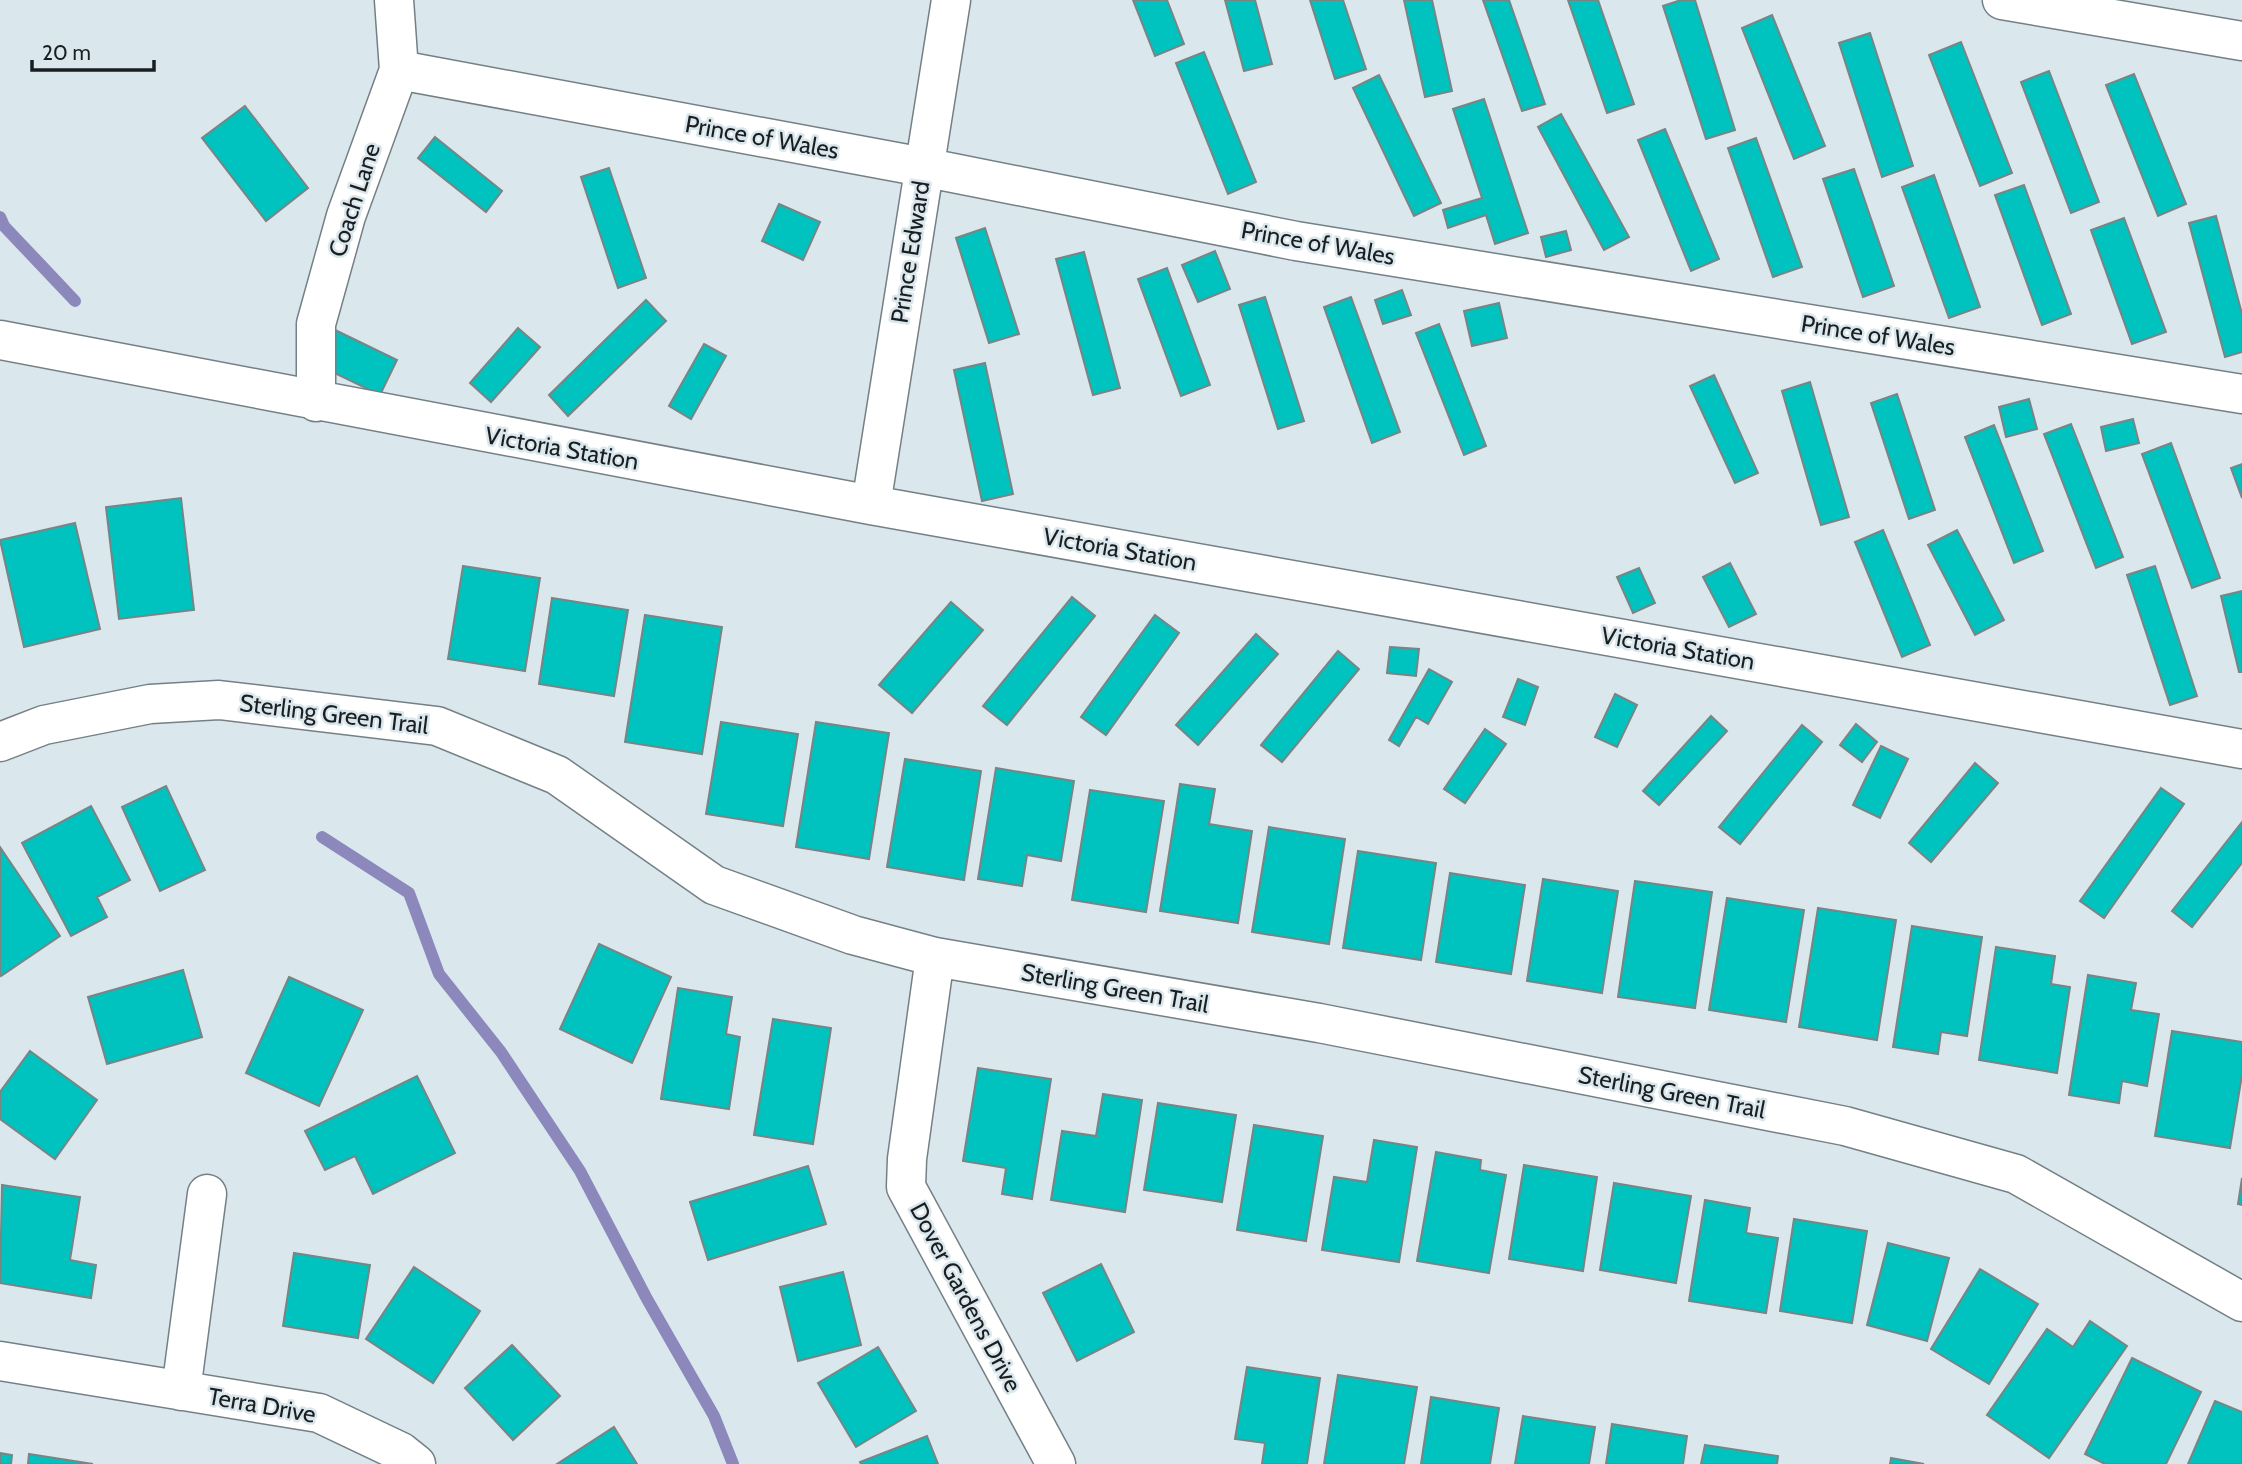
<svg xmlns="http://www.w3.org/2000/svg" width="2242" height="1464" font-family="Cabin,sans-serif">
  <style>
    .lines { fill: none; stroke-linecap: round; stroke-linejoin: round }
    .stream { stroke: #8c88bc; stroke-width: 12 }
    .building { fill: #00c2bf; stroke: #778584; stroke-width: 2 }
    .minor-casing { stroke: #748085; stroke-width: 41 }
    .minor { stroke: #fff; stroke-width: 38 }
    .labels { text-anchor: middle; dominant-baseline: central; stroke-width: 5; stroke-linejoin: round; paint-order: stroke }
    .street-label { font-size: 24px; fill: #1a1e20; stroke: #dae7ed }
  </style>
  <rect width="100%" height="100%" fill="#dae7ed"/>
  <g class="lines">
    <path class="stream" d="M0,217L4,226L75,301
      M322,837L409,893L439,974L501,1052L580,1171L647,1299L714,1416L733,1464"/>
  </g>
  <path class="building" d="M1133,0H1167L1184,44L1155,56Z
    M1225,0H1255L1272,64L1244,71Z
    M1310,0H1343L1366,69L1335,79Z
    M1404,0H1432L1452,91L1425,97Z
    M1483,0H1509L1545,104L1522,111Z
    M1568,0H1598L1634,104L1607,113Z
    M1681,0H1695L1735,130L1706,139L1663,6Z
    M1772,15L1825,146L1794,159L1742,28Z
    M1870,33L1913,166L1882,177L1839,43Z
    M1961,42L2012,173L1980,186L1929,55Z
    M1204,52L1256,182L1228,194L1176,63Z
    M2049,71L2099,202L2071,213L2021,82Z
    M2134,74L2186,204L2158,216L2106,85Z
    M1379,75L1441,203L1414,216L1353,88Z
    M1484,99L1528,233L1495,244L1486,215L1448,228L1443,210L1482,198L1453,109Z
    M245,106L308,188L266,221L202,138Z
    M1561,114L1629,237L1604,250L1538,127Z
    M1665,129L1719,259L1691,271L1638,140Z
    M435,137L502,191L486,212L418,158Z
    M1756,138L1802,267L1773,277L1728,148Z
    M609,168L646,278L618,288L581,177Z
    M1854,169L1894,286L1863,297L1823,179Z
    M1934,175L1980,307L1949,318L1902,187Z
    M2024,185L2071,314L2042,325L1995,195Z
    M779,204L820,222L803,260L762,241Z
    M2216,216L2242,314V352L2225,357L2189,223Z
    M2124,218L2166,332L2132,344L2091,230Z
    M985,228L1019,334L989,343L956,238Z
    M1566,231L1571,250L1546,257L1541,237Z
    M1215,251L1230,289L1198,302L1182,265Z
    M1084,252L1120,388L1093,395L1056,259Z
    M1167,268L1210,385L1181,396L1138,279Z
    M1402,290L1411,315L1383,324L1375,300Z
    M1265,297L1304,421L1278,429L1239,305Z
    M1351,297L1400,432L1372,443L1324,307Z
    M646,300L666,321L568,416L549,395Z
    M1499,303L1507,338L1472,346L1464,311Z
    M1439,324L1486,446L1464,455L1416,333Z
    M518,328L540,347L491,402L470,383Z
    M333,329L397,360L380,395L316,364Z
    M704,344L726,356L691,419L669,406Z
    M985,363L1013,494L982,501L954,370Z
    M1714,375L1758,473L1735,483L1690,386Z
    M1810,382L1849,517L1821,525L1782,391Z
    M1897,394L1935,510L1909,519L1871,403Z
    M2029,399L2037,429L2006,437L1999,407Z
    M2133,419L2139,443L2106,451L2101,427Z
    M2071,424L2123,557L2096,568L2044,434Z
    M1994,425L2043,551L2014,563L1965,437Z
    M2171,443L2220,578L2192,588L2142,454Z
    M2242,464V498L2231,468Z
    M181,498L194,610L119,619L106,507Z
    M75,523L100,629L24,647L0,540Z
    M1883,530L1930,645L1902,657L1855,542Z
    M1957,530L2004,620L1975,635L1928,545Z
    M1730,563L1756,614L1729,627L1703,577Z
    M463,566L540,578L525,671L448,659Z
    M2155,566L2197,696L2170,705L2127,575Z
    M1639,568L1655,603L1633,613L1617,577Z
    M2242,591V672H2239L2221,596Z
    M1072,597L1095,616L1007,725L983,706Z
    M552,598L628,610L614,696L539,684Z
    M951,602L983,630L912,713L879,685Z
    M645,615L722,627L702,754L625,742Z
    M1155,615L1179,633L1106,735L1081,717Z
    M1256,634L1278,654L1198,745L1176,725Z
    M1390,647L1419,649L1416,676L1387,673Z
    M1338,651L1359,669L1282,762L1261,745Z
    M1429,669L1452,682L1428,724L1416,717L1399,746L1389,740Z
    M1518,679L1538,687L1525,725L1503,717Z
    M1615,694L1637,705L1617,747L1595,737Z
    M1711,716L1727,731L1659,805L1643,791Z
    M721,722L798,734L783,826L706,814Z
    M816,722L889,733L869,859L796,847Z
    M1856,724L1877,742L1862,762L1840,745Z
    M1802,725L1822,742L1740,844L1719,827Z
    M1485,729L1506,744L1465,803L1444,789Z
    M1881,746L1908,759L1880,818L1853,805Z
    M905,759L981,771L964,880L887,867Z
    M1975,763L1998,783L1931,862L1909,843Z
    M996,768L1074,781L1061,861L1027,855L1022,886L978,879Z
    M1180,784L1215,789L1209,824L1252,831L1238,923L1160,911Z
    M166,786L205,870L160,891L122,807Z
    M2161,788L2184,804L2104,918L2080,901Z
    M1090,790L1164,801L1146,912L1072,900Z
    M91,806L130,880L97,897L107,917L71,936L22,843Z
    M2242,822V863L2192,927L2172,911Z
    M1269,827L1345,839L1329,944L1252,932Z
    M0,847L60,936L1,976L0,974Z
    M1358,851L1436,863L1421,960L1343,948Z
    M1450,873L1525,885L1511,974L1436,962Z
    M1543,879L1618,891L1602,993L1527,981Z
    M1635,881L1712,892L1695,1008L1618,997Z
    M1727,898L1804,910L1786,1022L1709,1010Z
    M1818,908L1896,920L1877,1040L1799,1027Z
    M1912,926L1982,937L1967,1036L1941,1032L1938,1054L1893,1047Z
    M599,944L671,977L632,1063L560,1029Z
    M1996,947L2055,956L2051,984L2070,987L2057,1073L1979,1060Z
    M183,970L202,1037L107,1064L88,997Z
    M2088,975L2136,983L2131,1010L2159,1014L2147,1086L2122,1081L2119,1103L2069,1095Z
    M289,977L363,1010L319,1106L246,1073Z
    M678,988L732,997L726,1034L740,1037L729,1109L661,1099Z
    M773,1019L831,1028L813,1144L754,1135Z
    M2172,1031L2242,1042V1075L2230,1148L2155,1136Z
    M30,1051L97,1100L55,1159L0,1119V1092Z
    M978,1068L1051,1079L1032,1199L1002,1194L1006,1168L963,1161Z
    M417,1076L455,1153L373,1194L355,1156L325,1170L305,1131Z
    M1103,1094L1142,1100L1125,1212L1051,1200L1062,1131L1096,1136Z
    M1158,1103L1236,1115L1222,1202L1144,1190Z
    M1254,1125L1323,1136L1306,1241L1237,1230Z
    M1374,1140L1417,1147L1399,1262L1322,1250L1334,1177L1367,1182Z
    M1436,1152L1481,1160L1480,1170L1506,1175L1489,1273L1417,1261Z
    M1524,1165L1597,1177L1583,1271L1509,1259Z
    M808,1166L826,1224L708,1260L690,1202Z
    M2242,1178V1205L2238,1204Z
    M1614,1183L1691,1196L1676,1283L1600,1270Z
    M2,1185L80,1197L70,1260L96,1265L91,1298L0,1283Z
    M1705,1200L1750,1208L1746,1233L1778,1238L1766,1313L1689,1301Z
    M1794,1219L1867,1231L1852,1323L1780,1311Z
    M1888,1243L1949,1258L1927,1341L1867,1325Z
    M294,1253L370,1265L358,1338L283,1326Z
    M1101,1264L1134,1332L1077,1361L1043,1293Z
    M414,1267L480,1311L433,1383L366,1339Z
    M1980,1269L2038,1304L1989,1384L1931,1349Z
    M843,1272L861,1345L798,1361L780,1287Z
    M2090,1321L2127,1346L2049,1458L1987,1415L2047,1329L2073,1347Z
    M512,1345L560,1396L513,1440L465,1388Z
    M878,1347L916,1411L856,1447L818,1383Z
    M2132,1358L2201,1392L2166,1464H2105L2085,1454Z
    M1247,1367L1320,1378L1307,1464H1262L1265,1443L1235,1439Z
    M1338,1375L1417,1387L1404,1464H1324Z
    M1431,1397L1499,1408L1490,1464H1421Z
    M2215,1401L2242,1412V1464H2188Z
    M1523,1416L1595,1427L1589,1464H1515Z
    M1612,1424L1687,1436L1683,1464H1606Z
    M614,1427L637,1464H557Z
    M927,1436L938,1464H861L860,1462Z
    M1705,1445L1778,1456L1777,1464H1701Z
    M0,1453L12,1455L11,1464H0Z
    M29,1454L93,1464H28Z
    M1891,1458L1924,1464H1890Z"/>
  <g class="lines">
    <g class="minor-casing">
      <path id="minor" d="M2002,0L2242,41
        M399,70L923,167L1296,241L2242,394
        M0,340L871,505L2242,749
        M316,402V324L346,216L399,70L394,0
        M871,505L951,0
        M0,742L44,725L150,704L219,700L437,726L557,775L714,885L853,935L935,957L1319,1023L1845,1126L2016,1174L2242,1302
        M935,957L907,1159L906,1187L1056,1464
        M0,1361L319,1413L401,1452L416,1464
        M181,1391L207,1194"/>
    </g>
    <use href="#minor" class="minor"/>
  </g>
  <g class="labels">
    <g class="street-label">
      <text transform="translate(762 137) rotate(10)">Prince of Wales</text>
      <text transform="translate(354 200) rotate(-72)">Coach Lane</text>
      <text transform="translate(1318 243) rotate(10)">Prince of Wales</text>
      <text transform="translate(910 252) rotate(-81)">Prince Edward</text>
      <text transform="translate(1878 335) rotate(9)">Prince of Wales</text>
      <text transform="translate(562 448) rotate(10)">Victoria Station</text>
      <text transform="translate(1120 549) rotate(10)">Victoria Station</text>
      <text transform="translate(1678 648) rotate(10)">Victoria Station</text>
      <text transform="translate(334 714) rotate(7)">Sterling Green Trail</text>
      <text transform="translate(1115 988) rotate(10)">Sterling Green Trail</text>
      <text transform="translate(1672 1092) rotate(11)">Sterling Green Trail</text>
      <text transform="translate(966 1297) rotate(62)">Dover Gardens Drive</text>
      <text transform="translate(262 1405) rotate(10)">Terra Drive</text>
    </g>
  </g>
  <path d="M32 60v10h122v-10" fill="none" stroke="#1a1e20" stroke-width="3.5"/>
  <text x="42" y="60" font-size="21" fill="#1a1e20" stroke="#dae7ed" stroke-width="5" paint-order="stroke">20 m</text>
</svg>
